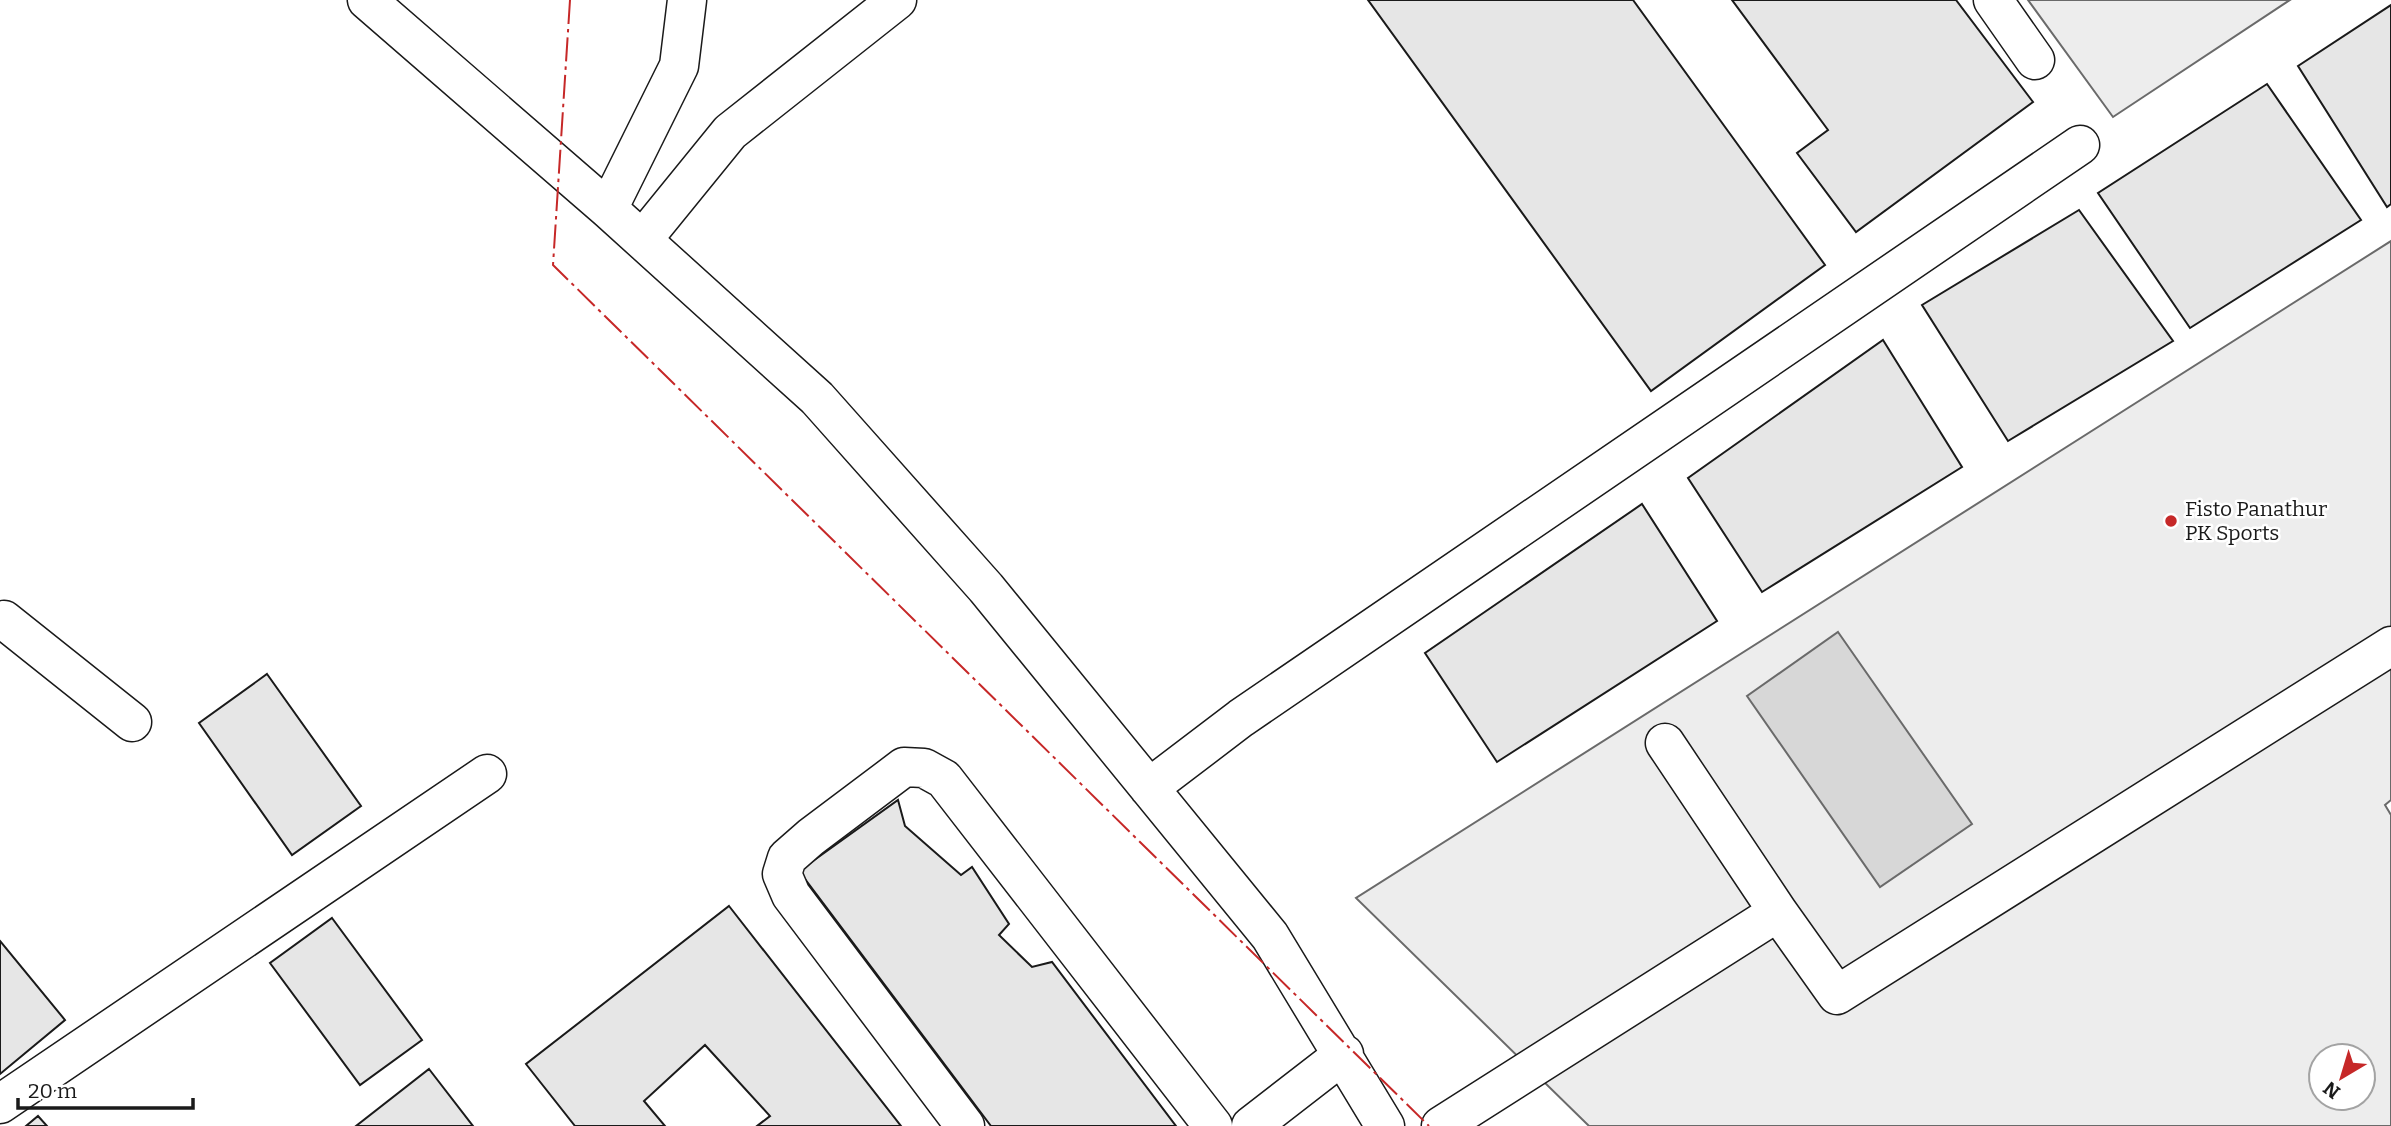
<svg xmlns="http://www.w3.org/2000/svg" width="2391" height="1126" font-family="Bitter,serif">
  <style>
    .built { fill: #ededed; stroke: #6a6a6a; stroke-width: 2; fill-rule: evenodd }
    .water { fill: #d7d7d7; stroke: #6a6a6a; stroke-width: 2 }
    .building { fill: #e6e6e6; stroke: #1a1a1a; stroke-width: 2 }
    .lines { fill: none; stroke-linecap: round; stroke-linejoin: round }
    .minor-casing { stroke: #1a1a1a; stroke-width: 41 }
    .minor { stroke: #fff; stroke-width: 38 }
    .power { stroke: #c62828; stroke-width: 2; stroke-dasharray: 24 5 3.5 5; stroke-linecap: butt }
    .poi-dot { fill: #c62828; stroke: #fff; stroke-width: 2.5 }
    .labels { text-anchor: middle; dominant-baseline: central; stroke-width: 5; stroke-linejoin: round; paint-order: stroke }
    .poi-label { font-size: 21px; fill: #1a1a1a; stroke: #fff; text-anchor: start }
  </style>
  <rect width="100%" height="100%" fill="#fff"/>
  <path class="built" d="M2028,0H2290L2113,117Z
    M2391,241V800L2385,805L2391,815V1126H1589L1356,898ZM2321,1056H2363V1098H2321Z"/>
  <path class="water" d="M1838,632L1972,824L1880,887L1747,696Z"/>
  <path class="building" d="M1368,0H1633L1825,265L1651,391Z
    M1732,0H1956L2033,102L1856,232L1797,153L1828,130Z
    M2391,5V204L2387,207L2298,66Z
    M2267,84L2361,220L2190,328L2098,193Z
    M2079,210L2173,341L2008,441L1922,305Z
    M1883,340L1962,467L1762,592L1688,478Z
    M1642,504L1717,621L1497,762L1425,653Z
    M267,674L361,806L292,855L199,723Z
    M898,800L905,826L961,875L972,867L1009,924L999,935L1032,967L1052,962L1176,1126H991L799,871Z
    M729,906L901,1126H757L770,1116L705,1045L644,1101L665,1126H575L526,1064Z
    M332,918L422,1040L360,1085L270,963Z
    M0,941L65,1020L0,1074Z
    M429,1069L473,1126H356Z
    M38,1116L47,1126H26Z"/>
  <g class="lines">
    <g class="minor-casing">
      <path id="minor" d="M367,0L608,209L817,398L986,588L1270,936L1385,1126
        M1993,0L2035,60
        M608,209L679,66L687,0
        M643,239L730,132L897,0
        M4,620L132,722
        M1665,743L1778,912
        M1149,788L1241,718L2080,145
        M0,1104L487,774
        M965,1126L791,895L782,874L787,858L811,837L904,767L924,768L944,779L1213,1126
        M1251,1126L1344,1054
        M1441,1126L1778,912L1837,995L2391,646"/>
    </g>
    <use href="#minor" class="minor"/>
    <path class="power" d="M570,0L553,265L1429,1126"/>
  </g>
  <circle class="poi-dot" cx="2171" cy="521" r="7"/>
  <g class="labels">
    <g class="poi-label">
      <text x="2185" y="509">Fisto Panathur<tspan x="2185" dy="24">PK Sports</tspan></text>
    </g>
  </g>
  <g transform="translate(2342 1077) rotate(218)"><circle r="33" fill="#ffffff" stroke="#a3a3a3" stroke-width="2"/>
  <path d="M0-5L12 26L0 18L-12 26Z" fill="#c62828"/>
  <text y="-10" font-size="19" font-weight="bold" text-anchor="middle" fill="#1a1a1a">N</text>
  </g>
  <path d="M18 1098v10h175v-10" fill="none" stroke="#1a1a1a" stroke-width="3.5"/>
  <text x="28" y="1098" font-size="21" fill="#1a1a1a" stroke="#ffffff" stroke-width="5" paint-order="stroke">20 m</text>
</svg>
